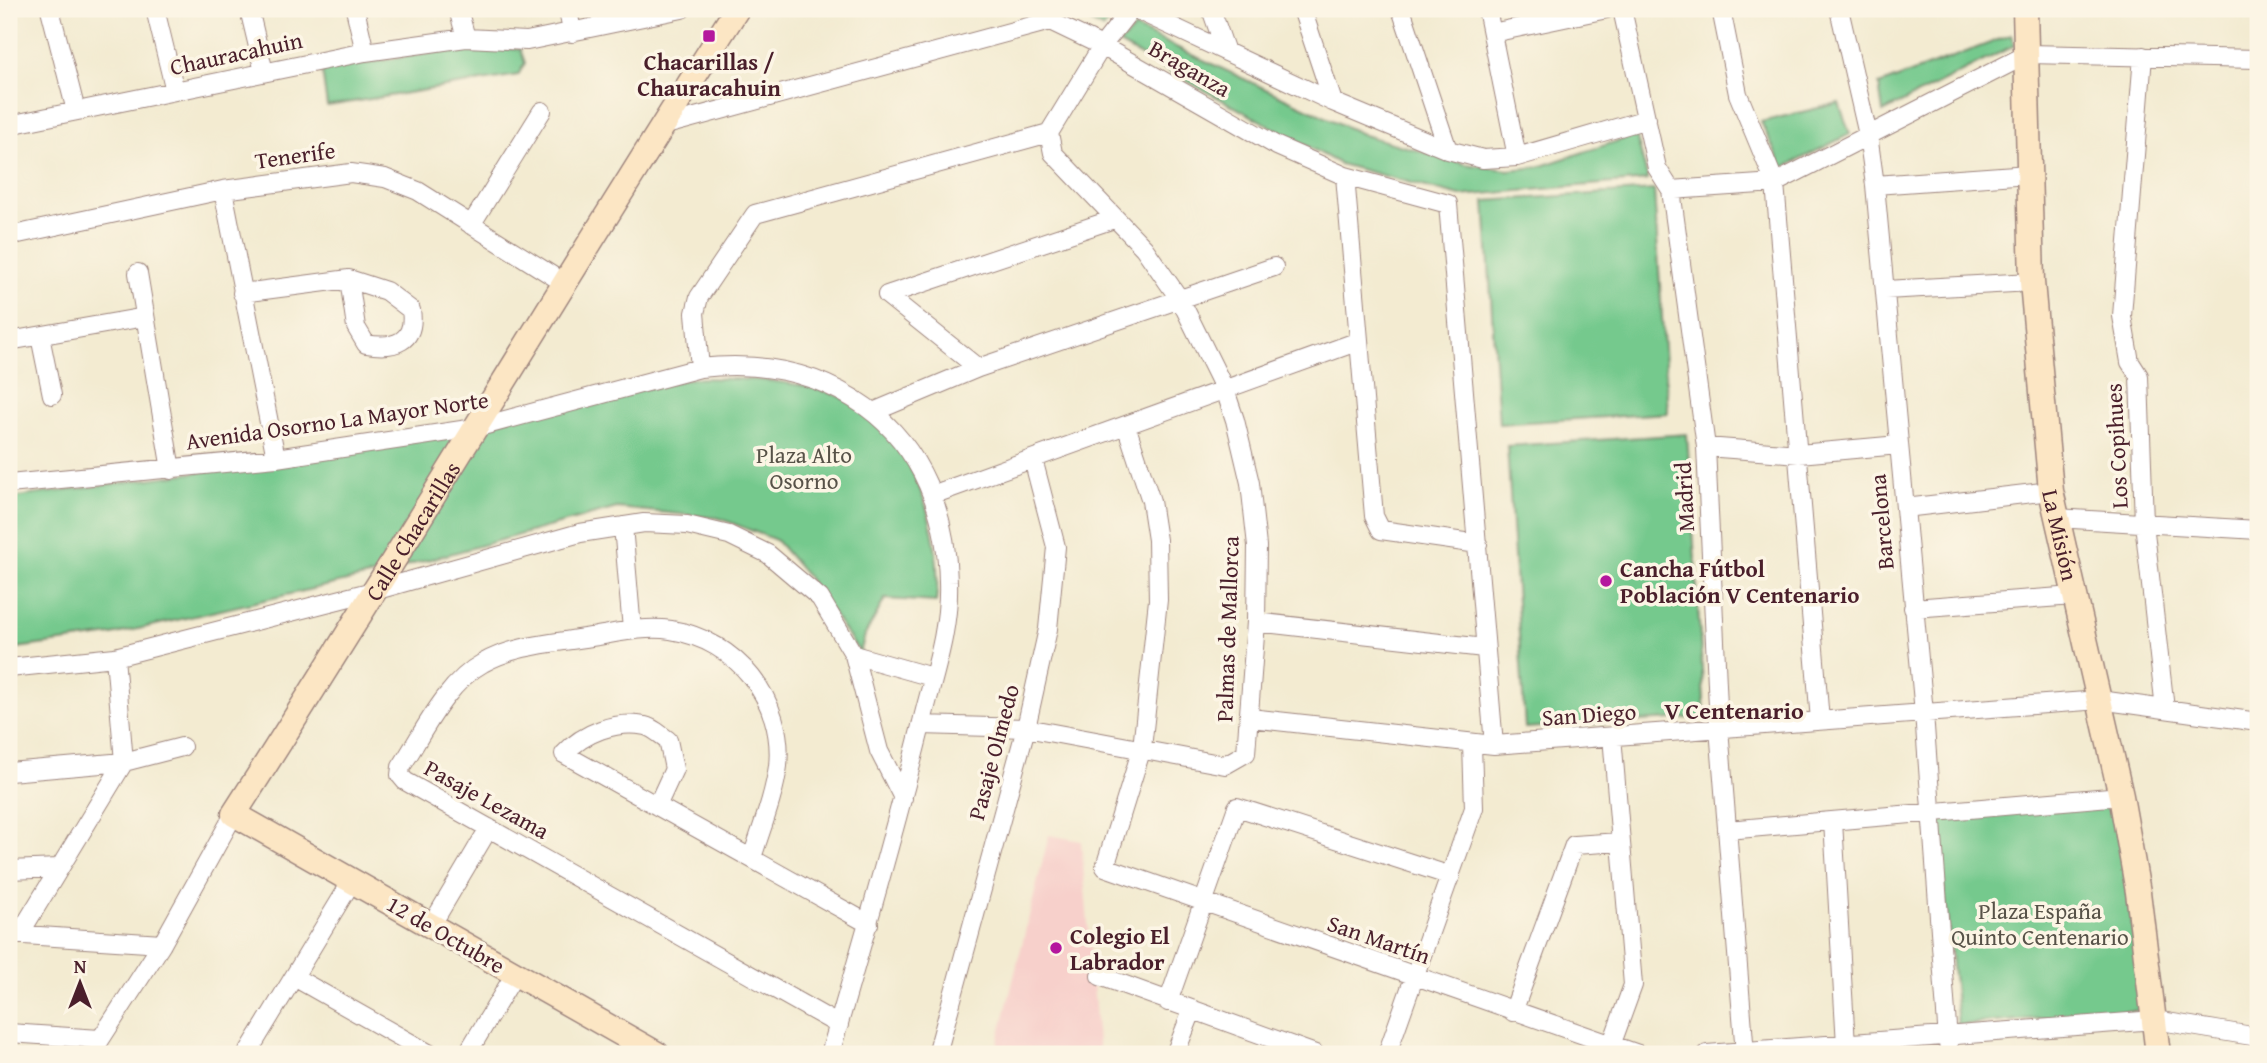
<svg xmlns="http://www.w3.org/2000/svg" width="2267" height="1063" font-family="'Gentium Book Plus',serif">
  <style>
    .built { fill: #f7d0cb }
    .grass { fill: url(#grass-dots); stroke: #60745c; stroke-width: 2 }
    .green { fill: #75c98d; stroke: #60745c; stroke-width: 2 }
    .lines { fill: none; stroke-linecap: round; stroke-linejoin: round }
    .street-casing { stroke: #9e857e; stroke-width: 20 }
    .secondary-casing { stroke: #9e857e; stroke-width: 27 }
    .street { stroke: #fff; stroke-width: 18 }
    .secondary { stroke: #fce6c4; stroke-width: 24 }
    .poi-dot { fill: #b5179e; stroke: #fcf5e5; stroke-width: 2.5 }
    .labels { text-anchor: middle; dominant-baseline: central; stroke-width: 7; stroke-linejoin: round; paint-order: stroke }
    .street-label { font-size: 23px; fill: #4a1f2b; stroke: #fcf5e5 }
    .poi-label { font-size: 23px; font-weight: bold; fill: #4a1f2b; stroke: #fcf5e5; text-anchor: start }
    .park-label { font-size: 23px; fill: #575248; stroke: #fcf5e5 }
    .neighbourhood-label { font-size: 24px; font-weight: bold; fill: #4a1f2b; stroke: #fcf5e5 }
  </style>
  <defs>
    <pattern id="grass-dots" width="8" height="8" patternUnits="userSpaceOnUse" patternTransform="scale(1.75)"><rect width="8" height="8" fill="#75c98d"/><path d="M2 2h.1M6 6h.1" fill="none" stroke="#67ac7a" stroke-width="1.8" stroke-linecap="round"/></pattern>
  </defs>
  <rect width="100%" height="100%" fill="#fcf5e5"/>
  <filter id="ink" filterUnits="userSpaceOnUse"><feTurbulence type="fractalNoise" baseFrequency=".0143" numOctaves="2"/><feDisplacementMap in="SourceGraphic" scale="14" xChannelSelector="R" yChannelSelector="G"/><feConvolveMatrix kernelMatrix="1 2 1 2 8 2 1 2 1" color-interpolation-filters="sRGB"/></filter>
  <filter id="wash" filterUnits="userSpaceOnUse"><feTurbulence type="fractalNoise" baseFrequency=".00686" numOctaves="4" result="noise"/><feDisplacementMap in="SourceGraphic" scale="28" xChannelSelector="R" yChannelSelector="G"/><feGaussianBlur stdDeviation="1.57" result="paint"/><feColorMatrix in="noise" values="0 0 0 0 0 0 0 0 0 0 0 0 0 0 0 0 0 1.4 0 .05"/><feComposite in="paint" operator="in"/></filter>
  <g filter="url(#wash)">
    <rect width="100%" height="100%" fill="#f3ebd1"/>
    <path class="built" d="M1049,835L1081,841L1099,1054H995Z"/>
    <path class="grass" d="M1069,9H1116L1118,10L1103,29Z"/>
    <path class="green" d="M1135,28L1364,135L1465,164L1508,170L1538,167L1636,135L1648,180L1460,196L1340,164L1119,44Z
      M2011,35L2015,45L1883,112L1879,85Z
      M461,48L520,49L525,63L518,75L327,106L322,70Z
      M1839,103L1850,134L1783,168L1761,122Z
      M1654,190L1668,413L1499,424L1485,201Z
      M694,378C744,379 794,378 841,397C911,427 945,532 936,602L885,599L865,635L860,653L805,574L776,540L719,518L617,508L373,575L112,635L9,649V498L264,463Z
      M1687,434L1705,717L1525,728L1507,446Z
      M2115,802L2144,1010L1958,1025L1937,816Z"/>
  </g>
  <g filter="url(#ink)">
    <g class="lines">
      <g class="street-casing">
        <path id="street" d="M50,9L76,111
          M155,9L175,91
          M249,9L264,72
          M355,9L365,52
          M458,9L466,38
          M568,9L572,33
          M1135,9L1333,102L1448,150L1483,159L1517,157L1647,119
          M1211,9L1226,52
          M1302,9L1333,102
          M1401,9L1448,150
          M1487,9L1517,157
          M1622,9L1657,168L1671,190L1775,183L2028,54L2258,59
          M1721,9L1738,94L1775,183L1820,721
          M1839,9L1868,135L1875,185L1924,713L1949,1054
          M1492,33L1607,9
          M2143,56L2122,316L2130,362L2139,376L2144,523L2165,709
          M9,125L365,52L466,38L527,41L682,9
          M662,126L1050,21L1102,46L1277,146L1345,176L1448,204L1494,745
          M1345,176L1374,516L1381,530L1478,544
          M1875,185L2029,174
          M223,190L276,458
          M1671,190L1706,447L1719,728L1745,1054
          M471,225L542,111
          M9,236L223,190L351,173L385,178L418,191L564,283
          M138,273L171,470
          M349,279L386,291L411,310C416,342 395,349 366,344L356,327Z
          M1885,290L2032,282
          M242,293L349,279
          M887,295L1114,219
          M887,295L978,368
          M40,336L52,395
          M9,341L145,317
          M700,368L695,313L699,297L755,214L1049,133
          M873,412L978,368L1274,267
          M1126,425L1151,501L1157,540L1158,600L1142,748L1105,867L1638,1054
          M1706,447L1799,454L1899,445
          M9,484L276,458L475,428L700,368C760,361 816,371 866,407C922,448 947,514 948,582C950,630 933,676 922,722C894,834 862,944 830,1054
          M932,495L1359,341
          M1905,508L2051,491
          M2056,518L2258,530
          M623,526L632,630
          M1913,608L2074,596
          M1256,622L1484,648
          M854,655L932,677
          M9,668L115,657L377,590L580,533L644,523L687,525L729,535L768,554L820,598L854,655L879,751L903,798
          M1250,718L1494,745L2100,700L2258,722
          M921,725L1026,728L1225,765L1246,753L1256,622L1257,546L1250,483L1235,420L1225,390L1181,301L1144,248L1053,153L1049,133L1102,46L1131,9
          M9,772L124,762L182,747
          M657,806L674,769L668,740C662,736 652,727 645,726C616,720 583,733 564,754L869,924
          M1833,821L1846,1045
          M1727,830L2121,796
          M752,858C761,829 774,797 778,766C785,700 736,640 671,630C644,626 617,633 591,637C556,643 514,645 483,663C446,683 423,733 401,767L400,775L405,781L839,1025
          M9,870L59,868
          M431,926L489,828
          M9,934L162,944
          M19,935L124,762L115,657
          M1100,976L1315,1054
          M294,977L430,1054
          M1168,1002L1237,807L1451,876
          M1513,1012L1574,845L1620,842
          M9,1033L100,1039
          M91,1054L162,944L234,814
          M247,1054L352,881
          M467,1054L515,974
          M937,1054L1026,728L1048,629L1056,547L1033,459
          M1175,1054L1192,1011
          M1387,1054L1474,808L1472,744
          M1608,1054L1633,985L1612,736
          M1707,1054L2155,1020L2258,1037"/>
      </g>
      <g class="secondary-casing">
        <g id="secondary">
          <path id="s1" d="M2025,9L2032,282L2051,491L2121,796L2138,892L2158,1054"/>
          <path id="s2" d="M657,1054L234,814C405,548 566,275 737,9"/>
        </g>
      </g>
      <use href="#street" class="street"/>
      <use href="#secondary" class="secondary"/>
    </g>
  </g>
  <g class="poi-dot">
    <rect x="702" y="29" width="14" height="14" rx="3.5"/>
    <circle cx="1606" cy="581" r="7"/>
    <circle cx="1056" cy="948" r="7"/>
  </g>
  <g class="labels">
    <g class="street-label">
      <text transform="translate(236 53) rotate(-12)">Chauracahuin</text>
      <text transform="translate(1190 68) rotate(30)">Braganza</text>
      <text transform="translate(295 155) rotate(-8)">Tenerife</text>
      <text transform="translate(337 420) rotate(-8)">Avenida Osorno La Mayor Norte</text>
      <text transform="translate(2116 446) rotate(-93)">Los Copihues</text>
      <text transform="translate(1684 497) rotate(-93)">Madrid</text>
      <text transform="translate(1881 522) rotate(-95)">Barcelona</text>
      <text stroke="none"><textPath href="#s2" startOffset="821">Calle Chacarillas</textPath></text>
      <text stroke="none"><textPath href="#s1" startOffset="528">La Misión</textPath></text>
      <text transform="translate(1227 629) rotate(-88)">Palmas de Mallorca</text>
      <text transform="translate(1589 714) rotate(-4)">San Diego</text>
      <text transform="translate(993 752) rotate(-75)">Pasaje Olmedo</text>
      <text transform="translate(487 799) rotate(29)">Pasaje Lezama</text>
      <text transform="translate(446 934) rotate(30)">12 de Octubre</text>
      <text transform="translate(1379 939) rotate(19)">San Martín</text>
    </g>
    <g class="poi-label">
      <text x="709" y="61" text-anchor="middle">Chacarillas /<tspan x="709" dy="26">Chauracahuin</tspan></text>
      <text x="1620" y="568">Cancha Fútbol<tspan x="1620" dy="26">Población V Centenario</tspan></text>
      <text x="1070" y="935">Colegio El<tspan x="1070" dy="26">Labrador</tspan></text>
    </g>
    <g class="park-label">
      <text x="804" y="454">Plaza Alto<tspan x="804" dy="26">Osorno</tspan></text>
      <text x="2040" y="910">Plaza España<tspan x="2040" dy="26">Quinto Centenario</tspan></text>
    </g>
    <g class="neighbourhood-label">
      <text x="1734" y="710">V Centenario</text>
    </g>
  </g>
  <rect width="2267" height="1063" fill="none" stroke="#fcf5e5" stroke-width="35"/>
  <g transform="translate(80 983)" stroke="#fcf5e5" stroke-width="5" paint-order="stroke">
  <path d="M0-5L12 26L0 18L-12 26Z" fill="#4a1f2b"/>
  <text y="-10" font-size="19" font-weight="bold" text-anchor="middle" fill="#4a1f2b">N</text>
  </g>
</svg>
